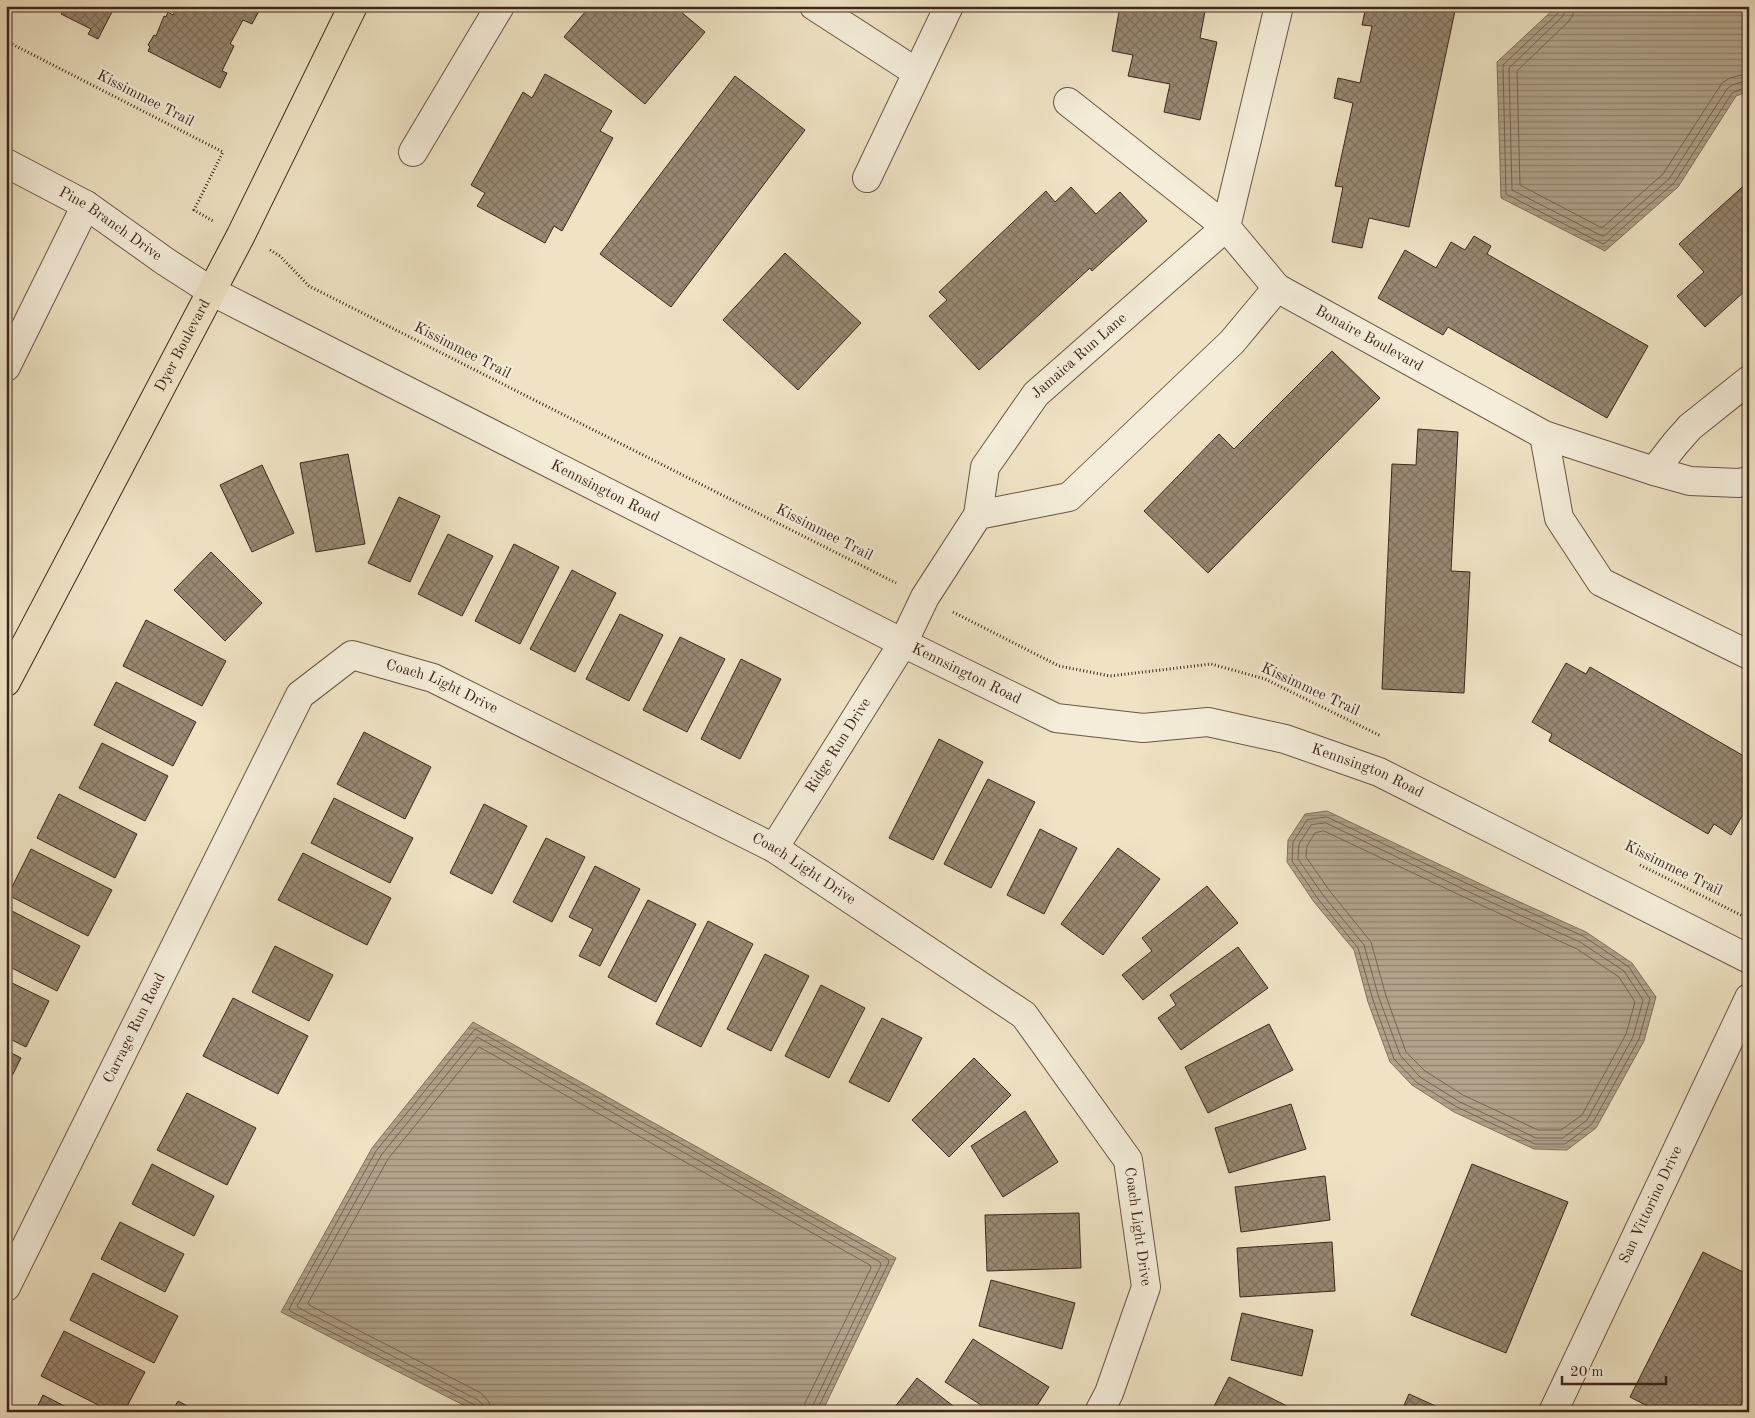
<svg xmlns="http://www.w3.org/2000/svg" width="1755" height="1418" font-family="'Old Standard TT',serif">
  <style>
    .water { fill: url(#water-rules); stroke: #83715d }
    .lines { fill: none; stroke-linecap: round; stroke-linejoin: round }
    .shore { stroke: #776552; stroke-width: 1 }
    .building { fill: url(#building-cross-hatch); stroke: #3c271a }
    .minor-casing { stroke: #695644; stroke-width: 30 }
    .major-casing { stroke: #3c271a; stroke-width: 30 }
    .path { stroke: #3c271a; stroke-width: 3; stroke-dasharray: 1 2.5; stroke-linecap: butt }
    .minor { stroke: #f5edd9; stroke-width: 28 }
    .major { stroke: #efe3c4; stroke-width: 28 }
    .labels { text-anchor: middle; dominant-baseline: central; stroke-width: 5; stroke-linejoin: round; paint-order: stroke }
    .street-label { font-size: 15px; fill: #3c271a; stroke: #f5edd9 }
  </style>
  <defs>
    <pattern id="water-rules" width="6" height="5" patternUnits="userSpaceOnUse" patternTransform="scale(1.25)"><rect width="6" height="5" fill="#b2a38a"/><path d="M0 2.5h6" fill="none" stroke="#928570"/></pattern>
    <pattern id="building-cross-hatch" width="8" height="8" patternUnits="userSpaceOnUse" patternTransform="scale(1.25)"><rect width="8" height="8" fill="#998972"/><path d="M0 0l8 8M0 8l8-8" fill="none" stroke="#7e705d"/></pattern>
  </defs>
  <rect width="100%" height="100%" fill="#efe3c4"/>
  <filter id="stains"><feTurbulence type="fractalNoise" baseFrequency=".004" numOctaves="4"/><feColorMatrix values="0 0 0 0 .2 0 0 0 0 .09 0 0 0 0 .02 0 0 0 .5 -.17"/></filter>
  <radialGradient id="worn" r=".72"><stop offset=".6" stop-color="#630" stop-opacity="0"/><stop offset="1" stop-color="#630" stop-opacity=".3"/></radialGradient>
  <path class="water" d="M1557,6H1749V91L1736,96L1678,187L1605,251L1501,198L1497,62Z
    M1327,811L1489,888L1586,932L1632,963L1656,997L1644,1041L1596,1128L1567,1150L1534,1149L1454,1112L1412,1085L1390,1062L1368,1002L1354,950L1314,902L1287,862L1288,840L1305,814Z
    M473,1022L896,1258L822,1412H477L281,1312L372,1148Z"/>
  <g class="lines">
    <path class="shore" d="M1560,6L1559,12L1503,65L1506,194L1603,244L1605,243L1674,183L1732,93L1749,86
      M1567,6L1563,16L1509,68L1512,190L1602,236H1604L1669,179L1727,89L1732,85L1749,80
      M1574,6L1573,15L1569,21L1517,71L1520,185L1600,227H1603L1663,174L1722,83L1730,78L1749,73
      M1327,817L1487,893L1583,936L1629,967L1650,999L1639,1039L1592,1124L1565,1144H1535L1457,1107L1416,1082L1394,1059L1373,1000L1358,948L1318,899L1292,861L1293,842L1307,820Z
      M1326,823L1484,899L1580,942L1624,971L1643,1000L1633,1037L1587,1120L1563,1138H1536L1460,1102L1420,1077L1400,1055L1379,998L1364,945L1323,895L1298,859L1299,844L1311,825Z
      M1324,831L1481,905L1577,949L1619,977L1635,1002L1626,1034L1582,1115L1561,1130H1538L1463,1095L1425,1071L1406,1052L1386,996L1371,942L1329,890L1306,857L1307,846L1315,833Z
      M478,1412L475,1405L290,1311L289,1309L376,1151L475,1029L888,1259L889,1262L818,1408V1412
      M484,1412L483,1405L478,1400L299,1308L297,1306L382,1154L477,1037L880,1262L881,1265L813,1405L811,1412
      M491,1412L489,1402L481,1393L309,1305L308,1303L388,1159L479,1047L870,1265L871,1268L805,1403L804,1412"/>
  </g>
  <path class="building" d="M54,6H115L98,39L88,34L91,29L61,14L63,11Z
    M177,6H250L259,11L252,24L243,20L230,44L234,46L222,71L227,73L220,88L148,51L150,47L148,45L154,35L156,36L164,16L166,17L168,12L173,15Z
    M590,6H674L705,32L645,104L564,37Z
    M1120,6H1206L1200,38L1217,42L1200,120L1164,112L1170,84L1128,76L1133,55L1112,51Z
    M1366,6H1456L1409,227L1369,218L1362,248L1332,242L1343,187L1335,186L1353,103L1334,98L1338,78L1360,83L1372,26L1362,25Z
    M545,74L612,111L600,131L613,138L562,231L554,226L545,243L477,206L485,193L471,185L523,92L532,98Z
    M735,76L805,130L671,307L600,254Z
    M1749,181V292L1746,290L1705,327L1677,296L1704,272L1679,244Z
    M1071,187L1096,214L1120,192L1147,221L1092,271L1090,268L979,370L929,316L947,300L939,292L1046,191L1055,202Z
    M1474,236L1491,246L1487,254L1648,346L1607,418L1448,327L1443,335L1378,298L1405,250L1436,268L1451,242L1465,250Z
    M785,253L861,323L798,390L723,320Z
    M1332,351L1380,398L1208,573L1144,511L1219,434L1234,449Z
    M1418,429L1458,432L1451,571L1470,572L1464,693L1382,689L1392,464L1416,465Z
    M348,454L365,544L316,552L300,463Z
    M262,465L294,533L252,552L220,485Z
    M399,497L440,516L410,582L368,563Z
    M448,534L493,556L462,616L418,594Z
    M514,544L559,567L520,644L475,621Z
    M211,552L262,603L225,641L174,590Z
    M572,570L616,593L575,672L530,649Z
    M620,614L663,635L629,701L586,679Z
    M146,620L226,661L202,706L123,666Z
    M680,637L725,659L687,732L643,710Z
    M741,659L781,679L740,759L701,739Z
    M1566,663L1586,674L1590,667L1749,759V804L1731,835L1714,824L1708,834L1549,741L1552,734L1532,722Z
    M116,682L196,722L173,766L94,725Z
    M364,732L431,767L405,819L337,784Z
    M939,739L983,762L933,860L889,838Z
    M102,743L168,776L145,821L79,788Z
    M988,779L1035,802L991,888L944,864Z
    M59,794L137,834L115,878L37,838Z
    M334,798L413,838L390,883L311,843Z
    M484,804L527,826L492,894L450,873Z
    M1040,829L1077,848L1044,914L1007,895Z
    M546,838L585,857L552,922L513,902Z
    M1118,848L1160,879L1103,955L1061,924Z
    M31,849L112,890L88,936L8,895Z
    M303,853L391,898L367,945L278,900Z
    M595,866L640,889L600,966L579,956L593,929L569,917Z
    M1207,886L1238,923L1143,1000L1122,975L1152,951L1142,938Z
    M648,900L696,924L656,1002L608,977Z
    M12,911L80,946L57,991L6,965V921Z
    M708,921L753,944L701,1047L656,1024Z
    M275,946L333,975L309,1021L252,992Z
    M1238,947L1268,988L1181,1050L1158,1018L1176,1005L1170,995Z
    M765,954L809,976L771,1051L727,1029Z
    M6,980L49,1001L26,1047L6,1037Z
    M821,985L865,1008L829,1078L785,1056Z
    M233,998L308,1036L278,1094L203,1056Z
    M882,1018L922,1038L889,1102L849,1082Z
    M1269,1024L1293,1070L1208,1113L1185,1067Z
    M6,1050L21,1058L6,1088Z
    M974,1058L1011,1095L949,1157L912,1120Z
    M187,1093L256,1128L227,1185L157,1150Z
    M1291,1104L1306,1149L1229,1173L1215,1128Z
    M1025,1111L1058,1162L1003,1197L971,1146Z
    M152,1164L214,1196L194,1236L132,1204Z
    M1472,1164L1568,1202L1506,1353L1411,1315Z
    M1325,1176L1330,1220L1241,1232L1235,1187Z
    M1079,1213L1081,1268L987,1271L985,1215Z
    M120,1222L184,1254L165,1292L101,1259Z
    M1332,1242L1335,1291L1240,1297L1237,1248Z
    M1703,1252L1749,1275V1388L1737,1412H1659L1630,1397Z
    M93,1273L178,1316L154,1363L70,1320Z
    M991,1280L1075,1303L1062,1349L979,1326Z
    M1242,1313L1313,1330L1302,1376L1231,1360Z
    M64,1331L145,1372L124,1412H112L41,1376Z
    M973,1339L1049,1387L1033,1412H992L945,1382Z
    M1229,1377L1295,1410L1294,1412H1211Z
    M917,1378L961,1412H891Z
    M1409,1394L1449,1412H1401Z
    M43,1395L76,1412H35Z
    M178,1401L199,1412H172Z"/>
  <g class="lines">
    <g class="minor-casing">
      <g id="minor">
        <path d="M814,6L916,72"/>
        <path id="s1" d="M1279,6L1226,227L1277,288L1544,435L1654,471L1690,481L1738,483L1749,481"/>
        <path d="M413,152L500,6"/>
        <path id="s2" d="M6,163L86,205L166,262L211,291L903,643L1056,718L1143,728L1208,722L1285,739L1379,772L1749,959"/>
        <path d="M867,178L949,6"/>
        <path d="M6,367L86,205"/>
        <path d="M1544,435L1559,518L1601,582L1749,655"/>
        <path d="M1654,471L1675,444L1690,427L1749,380"/>
        <path id="s3" d="M978,515L985,467L1036,394L1226,227L1068,102"/>
        <path id="s4" d="M774,848L903,643L925,597L978,515L1069,497L1232,342L1277,288"/>
        <path id="s5" d="M6,1287L300,695L352,655L433,678L774,848L1024,1015L1128,1160L1146,1287L1109,1393L1099,1412"/>
        <path id="s6" d="M1553,1412L1749,998"/>
      </g>
    </g>
    <g class="major-casing">
      <g id="major">
        <path id="s7" d="M6,682L241,235L353,6"/>
      </g>
    </g>
    <path class="path" d="M6,41L223,152L194,210L213,221
      M270,250L280,256L309,286L896,583
      M953,612L1059,666L1110,676L1211,664L1265,679L1381,736
      M1640,865L1749,919"/>
    <use href="#minor" class="minor"/>
    <use href="#major" class="major"/>
  </g>
  <g class="labels">
    <g class="street-label">
      <text transform="translate(145 99) rotate(27)">Kissimmee Trail</text>
      <text stroke="none"><textPath href="#s2" startOffset="121">Pine Branch Drive</textPath></text>
      <text stroke="none"><textPath href="#s1" startOffset="412">Bonaire Boulevard</textPath></text>
      <text stroke="none"><textPath href="#s7" startOffset="380">Dyer Boulevard</textPath></text>
      <text transform="translate(462 351) rotate(27)">Kissimmee Trail</text>
      <text stroke="none"><textPath href="#s3" startOffset="195">Jamaica Run Lane</textPath></text>
      <text stroke="none"><textPath href="#s2" startOffset="684">Kennsington Road</textPath></text>
      <text transform="translate(824 533) rotate(27)">Kissimmee Trail</text>
      <text stroke="none"><textPath href="#s2" startOffset="1089">Kennsington Road</textPath></text>
      <text stroke="none"><textPath href="#s5" startOffset="822">Coach Light Drive</textPath></text>
      <text transform="translate(1310 690) rotate(25)">Kissimmee Trail</text>
      <text stroke="none"><textPath href="#s4" startOffset="121">Ridge Run Drive</textPath></text>
      <text stroke="none"><textPath href="#s2" startOffset="1509">Kennsington Road</textPath></text>
      <text transform="translate(1673 869) rotate(26)">Kissimmee Trail</text>
      <text stroke="none"><textPath href="#s5" startOffset="1228">Coach Light Drive</textPath></text>
      <text stroke="none"><textPath href="#s5" startOffset="289">Carrage Run Road</textPath></text>
      <text stroke="none"><textPath href="#s6" startOffset="229">San Vittorino Drive</textPath></text>
      <text stroke="none"><textPath href="#s5" startOffset="1738">Coach Light Drive</textPath></text>
    </g>
  </g>
  <rect width="1755" height="1418" fill="none" stroke="#efe3c4" stroke-width="25"/>
  <rect x="8" y="8" width="1740" height="1403" fill="none" stroke="#3c271a" stroke-width="2.5"/>
  <rect x="12" y="12" width="1730" height="1393" fill="none" stroke="#3c271a"/>
  <path d="M1562 1376v8h104v-8" fill="none" stroke="#3c271a" stroke-width="2.5"/>
  <text x="1570" y="1376" font-size="15" fill="#3c271a" stroke="#f5edd9" stroke-width="4" paint-order="stroke">20 m</text>
  <rect width="100%" height="100%" filter="url(#stains)"/>
  <rect width="100%" height="100%" fill="url(#worn)"/>
</svg>
